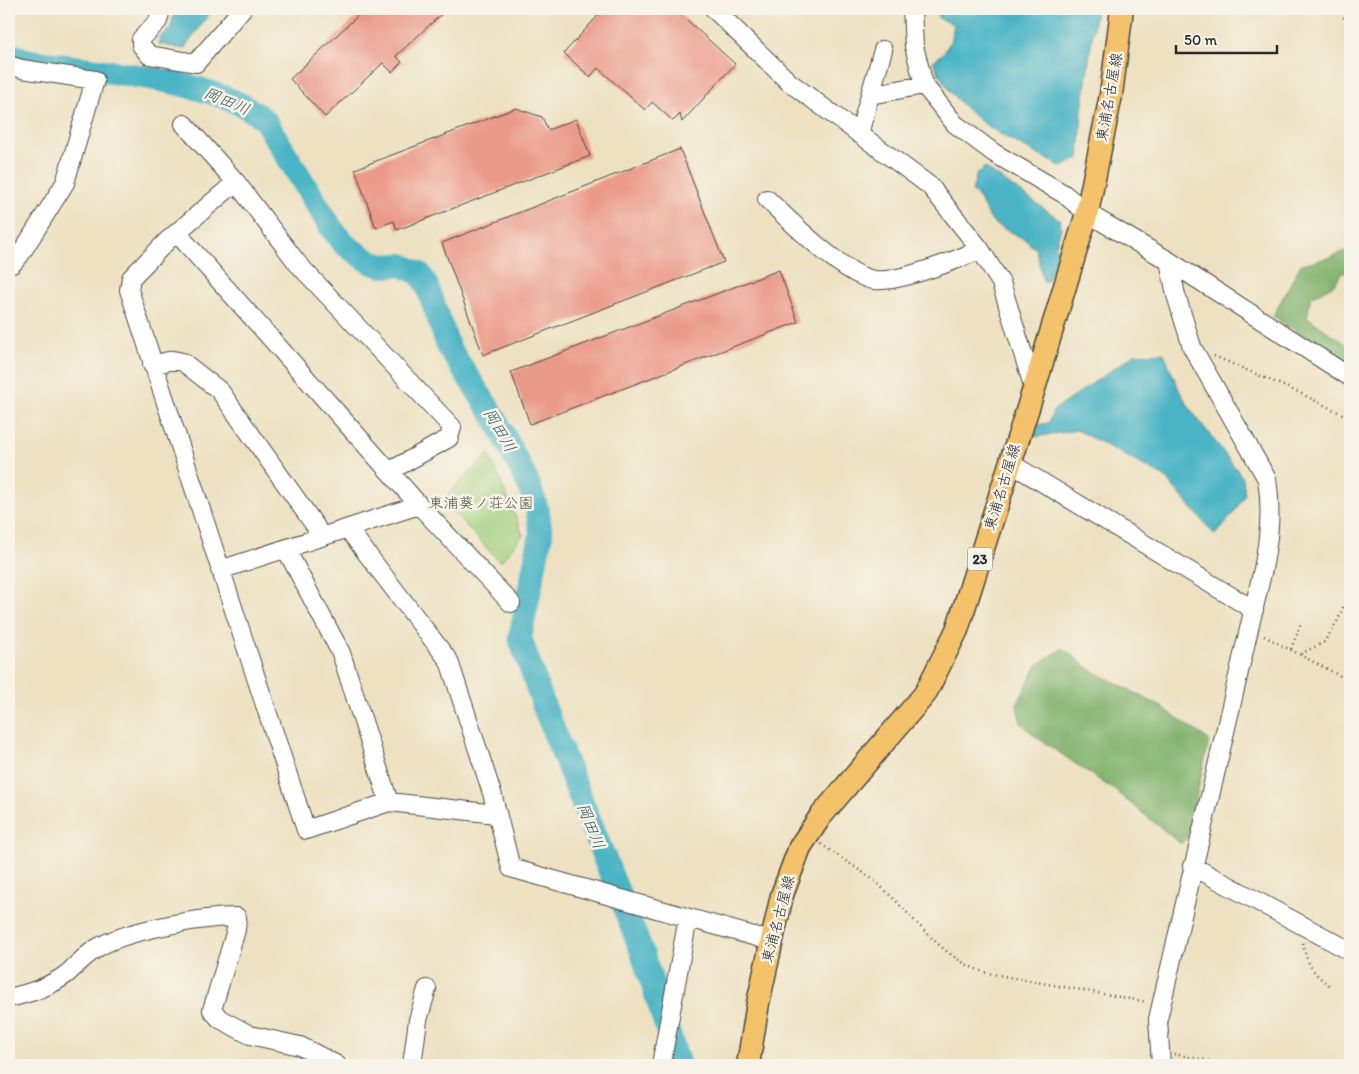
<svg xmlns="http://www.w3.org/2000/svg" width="1359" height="1074" font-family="Itim,'Klee One',sans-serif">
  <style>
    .green { fill: #a3d17f; stroke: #677e55 }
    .forest { fill: #82b36e; stroke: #566f4c }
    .water { fill: #49b4c5; stroke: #3a7078 }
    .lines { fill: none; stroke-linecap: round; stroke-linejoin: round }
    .river { stroke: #49b4c5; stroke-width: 24 }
    .building { fill: #eb9a89 }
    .minor-casing { stroke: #484642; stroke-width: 20 }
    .major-casing { stroke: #484642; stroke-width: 25 }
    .path { stroke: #484642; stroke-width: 2.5; stroke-dasharray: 1 4; stroke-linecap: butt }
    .minor { stroke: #fff; stroke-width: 18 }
    .major { stroke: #f3c26a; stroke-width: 22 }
    .labels { text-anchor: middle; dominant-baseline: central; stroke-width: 5; stroke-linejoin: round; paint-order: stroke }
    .shield { fill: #f7f3e8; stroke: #686764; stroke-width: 1 }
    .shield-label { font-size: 14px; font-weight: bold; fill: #2b2b2b }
    .street-label { font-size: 15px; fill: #2b2b2b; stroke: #f7f3e8 }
    .park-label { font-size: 15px; fill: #495440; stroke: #f7f3e8 }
    .water-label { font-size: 16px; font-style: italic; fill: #365b61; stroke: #f7f3e8 }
  </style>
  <rect width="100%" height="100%" fill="#f7f3e8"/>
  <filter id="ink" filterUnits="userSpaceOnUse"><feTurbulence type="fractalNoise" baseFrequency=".02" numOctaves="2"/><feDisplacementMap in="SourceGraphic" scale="10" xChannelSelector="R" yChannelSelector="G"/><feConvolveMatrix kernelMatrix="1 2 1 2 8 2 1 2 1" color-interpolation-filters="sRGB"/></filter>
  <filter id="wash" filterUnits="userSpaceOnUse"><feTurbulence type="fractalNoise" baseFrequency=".0096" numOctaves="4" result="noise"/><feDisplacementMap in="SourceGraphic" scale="20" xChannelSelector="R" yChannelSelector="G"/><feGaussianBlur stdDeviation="1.12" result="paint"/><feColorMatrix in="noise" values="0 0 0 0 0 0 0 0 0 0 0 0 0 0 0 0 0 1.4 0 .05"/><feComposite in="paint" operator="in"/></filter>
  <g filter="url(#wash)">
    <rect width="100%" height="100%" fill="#ede1c1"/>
    <path class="green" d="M489,454L523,535L500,562L442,500Z"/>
    <path class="forest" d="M1350,249V272L1343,273L1332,286L1311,297L1307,317L1350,347V365L1273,316L1301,264L1328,258Z
      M1063,648L1091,670L1160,706L1209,740L1188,835L1181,844L1114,790L1035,736L1021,723L1017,705L1037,665Z"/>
    <path class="water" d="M175,9H213L184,49L159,44V38L171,27Z
      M938,9H1096L1082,111L1079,158L1062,167C1008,138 958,120 933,61C948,52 951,41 954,24L938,18Z
      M984,167L1059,219L1061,229L1055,248L1059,251L1048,281H1043L1036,249L1024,239L992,222L977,195L972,192L977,172L981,173Z
      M1164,353L1180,392L1191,410L1243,478L1245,494L1233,514L1215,535L1165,477L1077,430L1035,437L1038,425L1048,423L1054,410L1135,354Z"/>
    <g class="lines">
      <path class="river" d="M9,54L26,60C87,71 224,78 266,122L332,229L344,244L370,262L382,266L402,265L420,274L427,286L449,348L495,418L529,485L538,513L541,534L520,638L545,709L642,952L679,1065"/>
    </g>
    <g id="blocks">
      <path class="building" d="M365,9H447L396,56L402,62L392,72L383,63L325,117L290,79Z
        M604,9H675L735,64L682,122L680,114L673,121L652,102L645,110L598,68L590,77L564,53Z
        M516,108L542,117L548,130L576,119L590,156L397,230L394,221L376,228L355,169Z
        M680,149L724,262L483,355L442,243Z
        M779,270L798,322L530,424L511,372Z"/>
    </g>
  </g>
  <g filter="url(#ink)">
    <use href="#blocks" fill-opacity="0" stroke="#484642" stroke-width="1"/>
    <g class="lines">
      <g class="minor-casing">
        <path id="minor" d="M161,9L158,21L141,39V45L149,55L196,63L242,9
          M714,9L789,82L930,186L980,249L1001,283L1034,389
          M912,9L914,46L924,85L955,124L994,153L1064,194L1087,213L1169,261L1350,377
          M9,65L22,69L95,80L65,183L20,255L12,264L9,262
          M870,95L883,50
          M184,124L236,182
          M859,134L870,95L924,85
          M767,199C789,220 845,276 874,280C897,283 958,260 980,249
          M177,233L419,505L511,603
          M152,365L173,360L183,362L220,391L316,527L320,537
          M1010,463L1254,610
          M390,471L449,438L452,427L298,264L236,182L168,240L131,278L129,290L306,830L389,802L496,814
          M348,529L449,661L492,793L511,868L771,941
          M286,549L341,653L389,802
          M220,570L419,505
          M1192,866L1350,951
          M9,998C30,993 50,987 68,973C77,964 86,955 97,948C126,930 203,917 237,917L236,930L212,1010L220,1019L250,1035L300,1046L337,1065
          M412,1065L418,1020L427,989
          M661,1065L688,918
          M1161,1065L1158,1019L1263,569C1269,538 1272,510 1267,479L1192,347L1176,295L1169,261"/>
      </g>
      <g class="major-casing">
        <path id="major" d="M748,1065L758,1003L782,895L800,847L820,817L925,694L957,630L1034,389L1087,213L1111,95L1122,9"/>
      </g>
      <path class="path" d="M1338,9L1344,17L1350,33
        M9,287L11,279
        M1214,356L1300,393L1350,418
        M1264,636L1350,681
        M1291,649L1301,623
        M1301,654L1324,642L1337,622L1350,591
        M821,844C840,858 860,869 878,884C914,915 940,959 987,973L1147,1002
        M1303,943C1306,962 1313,974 1329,985
        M1174,1054L1231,1065"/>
      <use href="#minor" class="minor"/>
      <use href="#major" class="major"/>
    </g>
  </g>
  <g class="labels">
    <rect class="shield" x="967.5" y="547.5" width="25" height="23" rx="4"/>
    <g class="shield-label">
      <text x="980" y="559">23</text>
    </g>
    <g class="street-label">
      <text transform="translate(1109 97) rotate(-80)">東浦名古屋線</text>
      <text transform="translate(1002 487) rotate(-73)">東浦名古屋線</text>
      <text transform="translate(778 919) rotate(-75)">東浦名古屋線</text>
    </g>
    <g class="park-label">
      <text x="481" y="503">東浦葵ノ荘公園</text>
    </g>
    <g class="water-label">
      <text transform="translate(227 101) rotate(23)">岡田川</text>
      <text transform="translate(500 430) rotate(60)">岡田川</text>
      <text transform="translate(591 826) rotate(68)">岡田川</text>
    </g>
  </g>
  <rect width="1359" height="1074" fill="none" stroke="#f7f3e8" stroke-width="30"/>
  <path d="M1176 45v8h101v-8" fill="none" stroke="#2b2b2b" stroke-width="2.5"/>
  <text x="1184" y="45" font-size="15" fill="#2b2b2b" stroke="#f7f3e8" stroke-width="4" paint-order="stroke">50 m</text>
</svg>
